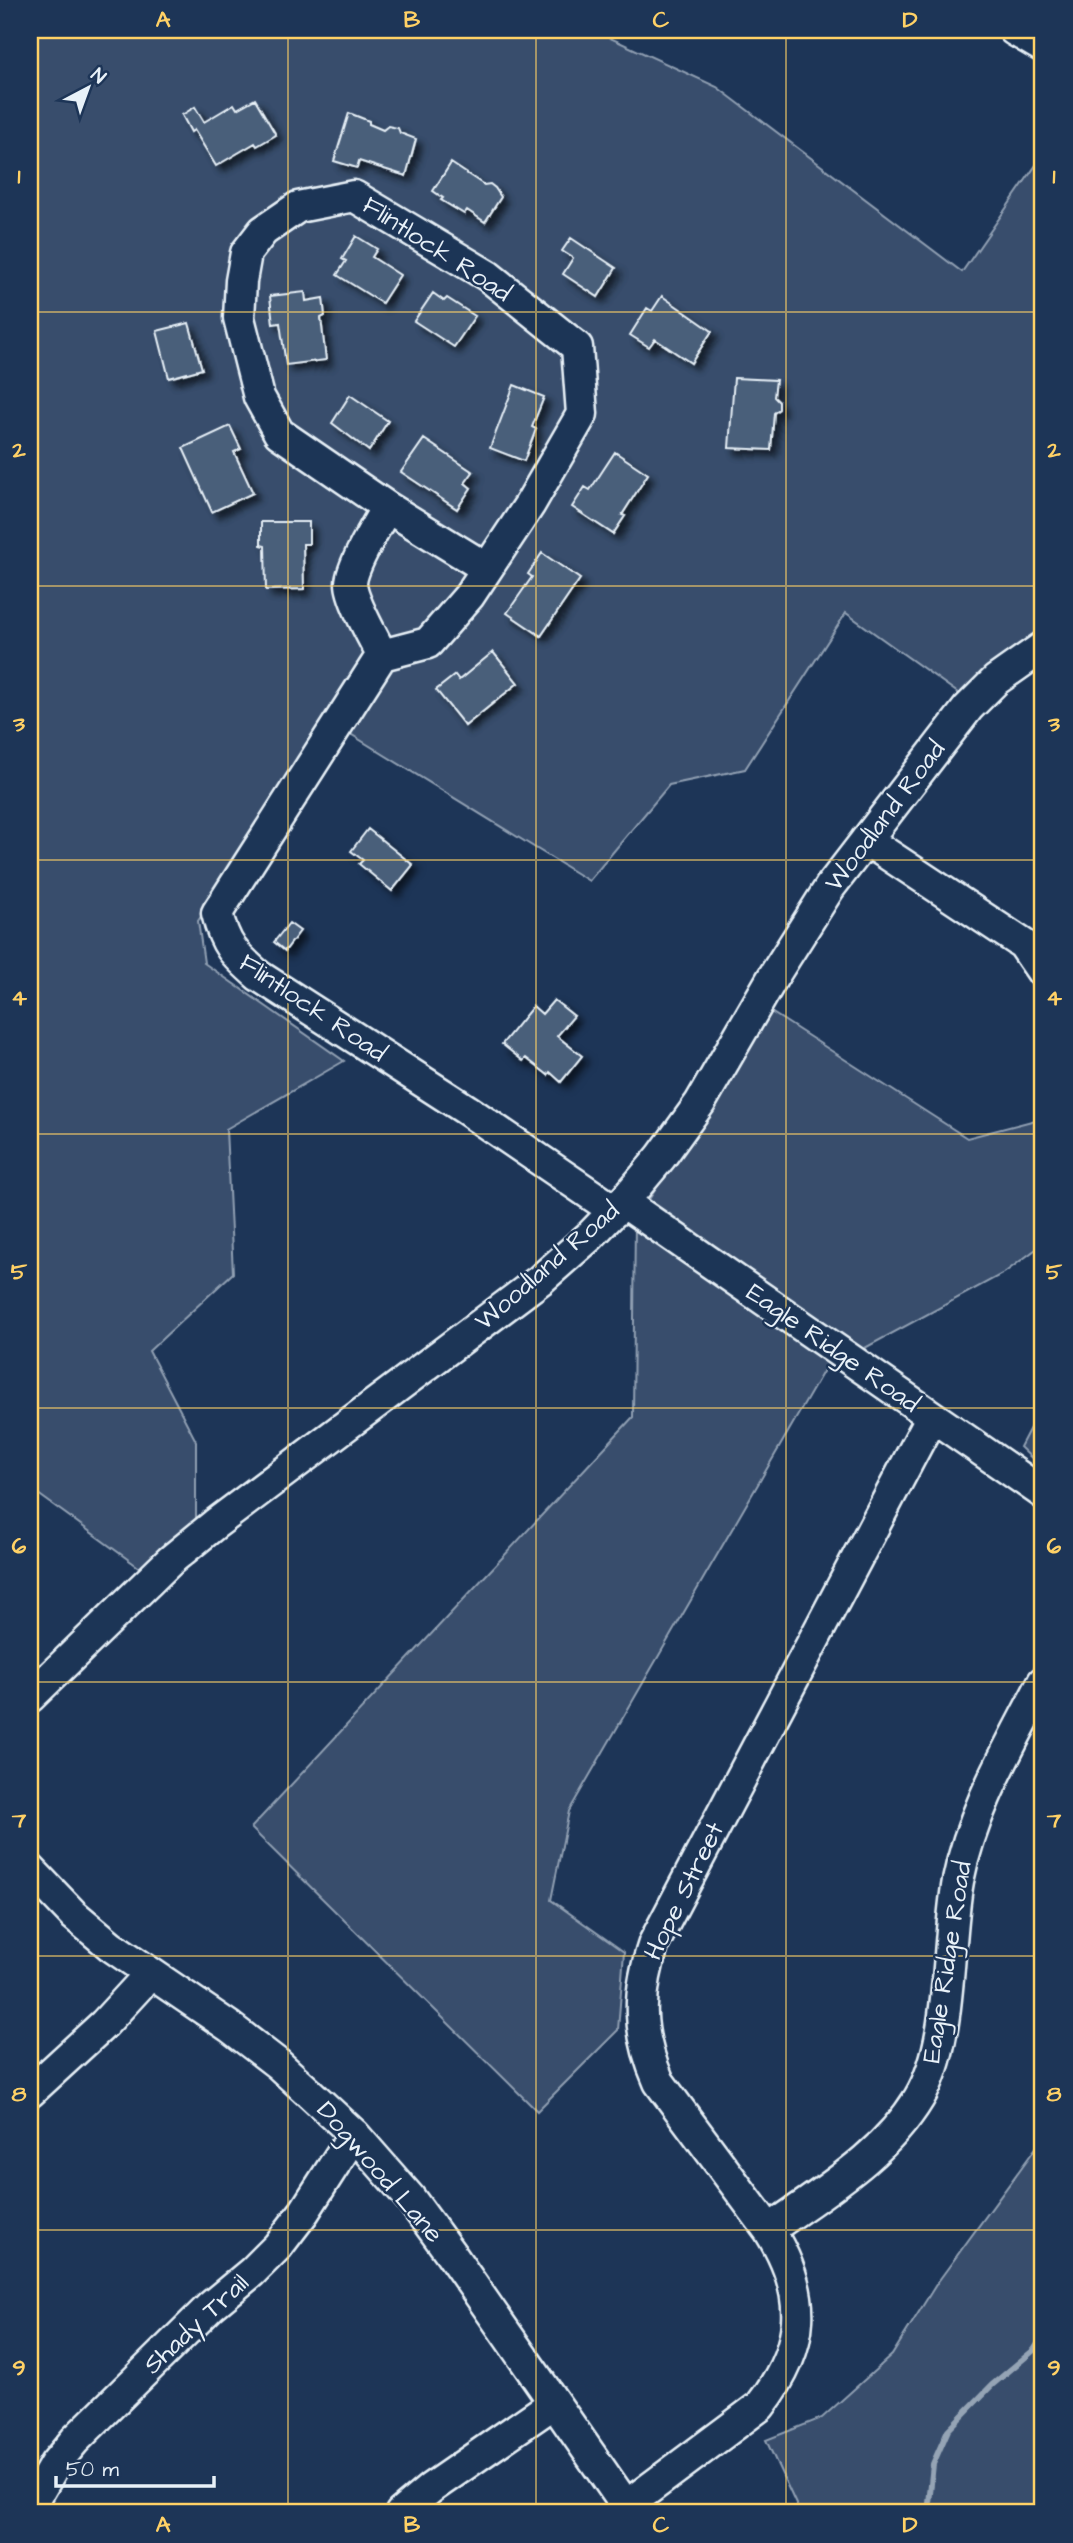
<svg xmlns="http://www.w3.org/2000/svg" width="1073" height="2543" font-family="'Architects Daughter',sans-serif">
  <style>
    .green { fill: #374d6c; stroke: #909fb2; stroke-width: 2 }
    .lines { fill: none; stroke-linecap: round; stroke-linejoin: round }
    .stream { stroke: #95a4b5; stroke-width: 6 }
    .building { fill: #495e7a; stroke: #e8f1f8; stroke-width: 2; filter: url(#shadow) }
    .minor-casing { stroke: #e8f1f8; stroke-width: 35 }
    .minor { stroke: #1d3557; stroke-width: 30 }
    .grid { fill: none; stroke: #ffd166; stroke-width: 2; stroke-opacity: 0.55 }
    .labels { text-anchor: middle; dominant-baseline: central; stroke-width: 5; stroke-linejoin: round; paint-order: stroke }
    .street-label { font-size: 26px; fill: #e8f1f8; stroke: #1d3557 }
    .neatline { fill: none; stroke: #ffd166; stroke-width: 2.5 }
    .grid-label { font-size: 23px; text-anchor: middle; font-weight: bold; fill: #ffd166 }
  </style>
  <defs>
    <filter id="shadow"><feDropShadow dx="6" dy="6" stdDeviation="3.5" flood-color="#0009"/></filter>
  </defs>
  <rect width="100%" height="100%" fill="#1d3557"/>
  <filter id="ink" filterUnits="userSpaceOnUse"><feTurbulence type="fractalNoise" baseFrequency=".0143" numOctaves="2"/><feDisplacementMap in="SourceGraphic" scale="14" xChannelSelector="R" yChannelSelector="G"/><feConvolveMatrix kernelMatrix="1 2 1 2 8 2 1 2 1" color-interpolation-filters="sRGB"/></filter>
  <g filter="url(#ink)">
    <path class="green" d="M30,30H593L717,87L962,272L1043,155V662L972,703L846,613L745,769L669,785L589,881L331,722L198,921L204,963L344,1061L226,1129L233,1273L149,1351L196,1441V1544L155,1579L30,1488Z
      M771,1012L967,1138L1043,1118V1244L1004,1273L824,1370L569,1811L551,1900L624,1952L618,2030L537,2111L251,1828L633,1417L635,1221Z
      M1043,1403V1469L1020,1447Z
      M1043,2138V2506L1036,2513H800L766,2440L822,2418L892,2355L937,2283Z"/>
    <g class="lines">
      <path class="stream" d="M928,2513L933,2464L948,2430L992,2385L1034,2350L1043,2336"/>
    </g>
    <path class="building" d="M255,99L276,135L257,146L255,143L216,166L194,130L191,132L182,115L195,107L204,122L234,104L237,109Z
      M349,113L369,121V124L383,130L388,126L398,128L400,133L416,139L406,176L359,161L357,168L334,161Z
      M451,163L484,185L490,184L495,188L501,197L485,222L467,210L464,214L441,200L443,198L433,191Z
      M356,236L377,249L372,257L400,275L382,303L337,275L346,261L342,259Z
      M571,238L616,268L598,297L563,274L573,258L562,251Z
      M305,292L306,301L323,298L325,316L321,318L326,360L286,365L280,323L273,324L270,296Z
      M433,293L444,301L447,298L475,316L454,347L414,321Z
      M662,296L712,331L691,363L655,339L649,347L630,335L647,308L652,311Z
      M189,323L202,369L169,378L157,331Z
      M734,378L776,380L774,397L779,402V409L774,413L771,450L729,448Z
      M514,385L544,397L532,427L536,429L524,461L490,448Z
      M350,395L388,421L369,451L332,423Z
      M230,426L241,449L234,452L253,493L212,512L183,448Z
      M424,439L473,472L465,483L471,488L457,509L401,472Z
      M615,452L648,474L622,515L625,516L613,534L572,507L585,487L590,490Z
      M261,522H309V544H303L304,589L266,590L265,546L261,545Z
      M542,553L580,579L541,636L507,613L532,577L528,574Z
      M493,652L518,683L465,726L436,690L455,675L459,680Z
      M368,829L413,865L392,891L359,864L363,860L351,851Z
      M289,923L300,931L285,951L274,942Z
      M554,1000L574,1016L557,1036L582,1056L561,1082L550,1072L548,1075L526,1058L523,1061L502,1044L533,1006L542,1014Z"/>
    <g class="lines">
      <g class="minor-casing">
        <path id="minor" d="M1014,30L1043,47
          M486,568L387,507L279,433L259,397L239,318L241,281L246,253L263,231L298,207L354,196L488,276L577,347L582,414L530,504L469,596L428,643L382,655L217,913C225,946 234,954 259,976L467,1110L615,1211
          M382,655C374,639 351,599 351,583C352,565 378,523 387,507
          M866,840L1023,944L1043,973
          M623,1202L1043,1493
          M30,1697L171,1560L215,1524L540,1280L590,1236L623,1202L661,1157L700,1103L773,977L830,887L968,708L996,680L1043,647
          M30,1869L74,1915L111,1946L230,2027L278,2064L354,2134L410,2198L451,2254L631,2513
          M30,2092L104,2024L150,1974
          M769,2230C823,2191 884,2156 919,2098C953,2042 946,1946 958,1881C972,1809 1010,1747 1043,1682
          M626,2506L760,2406C807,2346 809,2294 769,2230L659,2082C637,2032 637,1994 654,1943L932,1416
          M30,2507L55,2464L75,2440L211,2306L252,2272L278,2246L304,2212L354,2134
          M401,2513L431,2488L554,2403"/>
      </g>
      <use href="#minor" class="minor"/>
    </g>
  </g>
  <path class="grid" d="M288,30V2513M536,30V2513M786,30V2513M30,312H1043M30,586H1043M30,860H1043M30,1134H1043M30,1408H1043M30,1682H1043M30,1956H1043M30,2230H1043"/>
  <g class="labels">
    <g class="street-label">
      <text transform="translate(437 249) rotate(33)">Flintlock Road</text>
      <text transform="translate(885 816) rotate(-53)">Woodland Road</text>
      <text transform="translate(313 1008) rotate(34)">Flintlock Road</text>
      <text transform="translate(547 1266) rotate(-41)">Woodland Road</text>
      <text transform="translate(833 1348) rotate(35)">Eagle Ridge Road</text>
      <text transform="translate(684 1891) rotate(-64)">Hope Street</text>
      <text transform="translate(947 1962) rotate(-81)">Eagle Ridge Road</text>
      <text transform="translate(380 2172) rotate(49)">Dogwood Lane</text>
      <text transform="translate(196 2324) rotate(-43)">Shady Trail</text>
    </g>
  </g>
  <rect width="1073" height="2543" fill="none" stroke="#1d3557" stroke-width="77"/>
  <g transform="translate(88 88) rotate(41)" stroke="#1d3557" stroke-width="5" paint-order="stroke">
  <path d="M0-5L12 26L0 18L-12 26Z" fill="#e8f1f8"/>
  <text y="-10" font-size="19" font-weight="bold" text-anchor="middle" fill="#e8f1f8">N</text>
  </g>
  <path d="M56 2476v10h158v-10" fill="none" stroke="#e8f1f8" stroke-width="3.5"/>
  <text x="66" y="2476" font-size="21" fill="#e8f1f8" stroke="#1d3557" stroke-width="5" paint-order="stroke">50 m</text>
  <rect x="38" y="38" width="996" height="2466" class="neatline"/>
  <g class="grid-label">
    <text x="163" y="27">A</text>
    <text x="412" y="27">B</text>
    <text x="661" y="27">C</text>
    <text x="910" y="27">D</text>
    <text x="19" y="183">1</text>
    <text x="1054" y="183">1</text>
    <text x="19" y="457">2</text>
    <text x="1054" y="457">2</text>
    <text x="19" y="731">3</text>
    <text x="1054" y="731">3</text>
    <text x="19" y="1005">4</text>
    <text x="1054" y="1005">4</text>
    <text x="19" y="1279">5</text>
    <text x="1054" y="1279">5</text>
    <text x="19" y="1553">6</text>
    <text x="1054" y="1553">6</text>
    <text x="19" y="1827">7</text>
    <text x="1054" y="1827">7</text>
    <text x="19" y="2101">8</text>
    <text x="1054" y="2101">8</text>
    <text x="19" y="2375">9</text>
    <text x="1054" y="2375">9</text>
    <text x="163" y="2532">A</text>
    <text x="412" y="2532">B</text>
    <text x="661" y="2532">C</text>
    <text x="910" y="2532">D</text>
  </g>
</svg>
